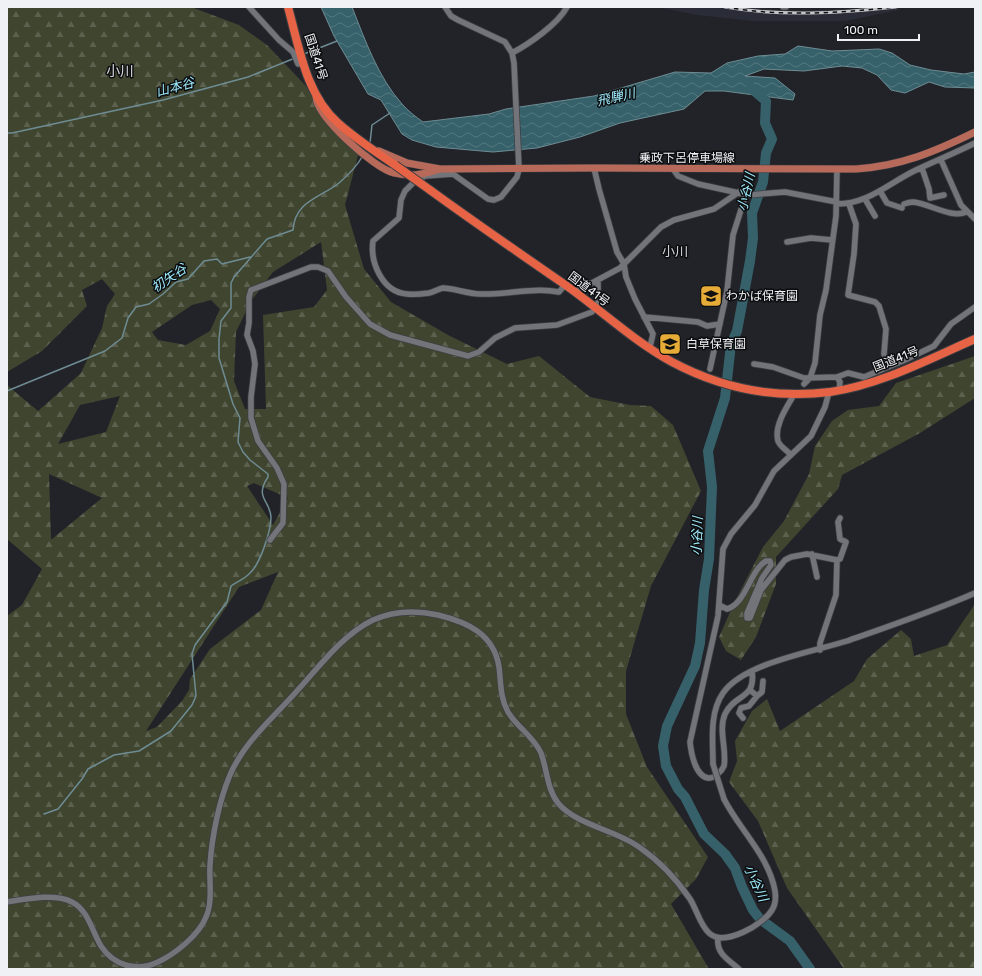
<svg xmlns="http://www.w3.org/2000/svg" width="982" height="976" font-family="Rubik,'Noto Sans JP',sans-serif">
  <style>
    .built { fill: #2a2d37 }
    .forest { fill: url(#forest-firs); fill-rule: evenodd }
    .water { fill: url(#water-waves); stroke: #6e8c93 }
    .lines { fill: none; stroke-linecap: round; stroke-linejoin: round }
    .stream { stroke: #6e8c93; stroke-width: 1.5 }
    .river { stroke: #36616a; stroke-width: 10 }
    .minor-casing { stroke: #3d3f43; stroke-width: 7 }
    .major-casing { stroke: #3d3f43; stroke-width: 8 }
    .highway-casing { stroke: #3d3f43; stroke-width: 10 }
    .minor { stroke: #727479; stroke-width: 5.5 }
    .major { stroke: #b86a5a; stroke-width: 7 }
    .highway { stroke: #e66346; stroke-width: 8 }
    .rail-casing { stroke: #c3c5c8; stroke-width: 3 }
    .rail { stroke: #0c0d0f; stroke-width: 1.5; stroke-dasharray: 4.5; stroke-linecap: butt }
    .minor-bridge-casing { stroke: #3d3f43; stroke-width: 7; stroke-linecap: butt }
    .highway-bridge-casing { stroke: #3d3f43; stroke-width: 10; stroke-linecap: butt }
    .minor-bridge { stroke: #727479; stroke-width: 5.5 }
    .highway-bridge { stroke: #e66346; stroke-width: 8 }
    .labels { text-anchor: middle; dominant-baseline: central; stroke-width: 3; stroke-linejoin: round; paint-order: stroke }
    .street-label { font-size: 12px; fill: #eff1f4; stroke: #0c0d0f }
    .poi-label { font-size: 12px; fill: #eff1f4; stroke: #0c0d0f; text-anchor: start }
    .water-label { font-size: 13px; font-style: italic; fill: #9eebfc; stroke: #0c0d0f }
    .neighbourhood-label { font-size: 13px; fill: #d7d9df; stroke: #0c0d0f }
    .quarter-label { font-size: 14px; fill: #d7d9df; stroke: #0c0d0f }
  </style>
  <defs>
    <pattern id="forest-firs" width="22" height="20" patternUnits="userSpaceOnUse"><rect width="22" height="20" fill="#40452f"/><path d="M5 1l3.5 6h-7zM16 11l3.5 6h-7z" fill="#5c604e"/></pattern>
    <pattern id="water-waves" width="16" height="10" patternUnits="userSpaceOnUse"><rect width="16" height="10" fill="#36616a"/><path d="M0 5q4-4 8 0t8 0" fill="none" stroke="#537880"/></pattern>
  </defs>
  <rect width="100%" height="100%" fill="#222328"/>
  <path class="built" d="M656,7H744L796,11L899,7V10L845,21H753L697,15Z"/>
  <path class="forest" d="M7,7H191L239,25L267,45L361,144L345,205L364,269L391,302L448,335L507,364L539,356L590,397L630,405L651,406L673,425L701,491L651,586L626,671V714L647,767L708,857L696,879L671,904L709,969H7V616L22,605L42,569L7,539V385L38,411L81,373L102,328L107,306L115,294L102,279L82,290L87,306L42,351L7,372ZM321,242L327,290L314,307L263,315L266,409H245L234,381L236,332L251,301L273,272ZM211,300L220,309L210,331L186,345L158,340L152,332L192,305ZM120,396L106,432L58,444L80,405ZM49,474L102,498L52,539H51ZM254,483L288,498L273,525L247,486ZM278,572L261,610L210,649L190,679L189,690L182,701L157,727L146,731L239,587Z
    M975,356V398L920,433L842,475L838,489L776,557V584L756,637L741,660L726,651L719,637L735,601L763,547L784,521L809,474L815,446L832,421L848,410L879,406L896,383Z
    M975,604V969H844L787,888L758,821L729,782L737,761L735,741L752,711L767,699L780,731L854,681L867,659L901,630L911,639L914,656L947,645Z"/>
  <path class="water" d="M321,7H352C365,40 378,77 402,104C408,111 416,117 423,122L489,114L506,109L594,96L675,72L711,73L727,63L758,56L785,54L798,46L832,51L879,49L892,53L910,65L931,70L964,74L975,72V88L945,87L929,82L905,93L891,90L877,75L862,68L842,66L804,71L764,69L745,76L775,78L795,94L793,100L724,91H705L684,109L620,123L580,137L537,148L493,152L436,147L412,140L402,134L381,100L368,94L334,36Z"/>
  <g class="lines">
    <path class="stream" d="M304,54L337,41
      M7,133H12L163,100L248,77L295,58
      M370,143L372,125L390,113
      M7,391L105,351L122,338L128,318L136,307L149,304L163,294L176,282L188,279L204,261L217,259L222,264L250,257
      M44,814L58,809L82,779L88,769L114,755L139,751L171,731L192,705L196,696L192,654L195,645L227,602L231,586C237,582 244,579 249,574C260,565 271,531 271,517C270,500 254,498 268,477V474L250,460L243,452L238,442L240,418L233,404L219,358V339L221,321L231,308V283L234,277L267,239L293,230C295,201 320,198 339,183C347,176 357,166 362,157"/>
    <path class="river" d="M751,88L766,101L765,123L772,139L766,153L763,182L752,213L753,238L750,261L737,331L731,344L725,398L708,451L712,487L709,559L704,590L700,643L695,666L667,726L663,746L666,766L678,789L685,797L704,834L725,854L735,868L742,887L753,910L760,919L790,941L810,969"/>
    <g class="minor-casing">
      <path id="minor" d="M249,7L279,40L293,52L298,64L304,63
        M445,7L451,16L458,20L505,42L512,53L514,63L519,169L517,177L501,197L494,200L488,199L453,174L425,176L414,182L405,191L401,200L399,218L373,241C370,262 382,292 407,294C414,295 422,294 429,293C434,292 438,289 443,288C453,288 468,294 480,294C506,295 532,287 559,292L565,285
        M783,7H786
        M512,53C529,44 558,24 567,7
        M941,160L961,205L975,219
        M594,168L599,189L617,252L624,264L626,277L635,299L653,334L650,347
        M922,168L929,189L930,198L944,195
        M673,169L678,176L698,184L748,195L785,192L837,202
        M880,191L887,203L902,208
        M865,199L875,216
        M837,204C868,204 889,183 916,170C935,161 955,153 975,143
        M849,204L856,224L854,254L848,295L875,302L879,306L886,329L884,354L890,366
        M904,204C907,203 910,202 913,202C928,203 952,219 966,212
        M787,242L811,238L832,240
        M576,293L582,285L592,283L620,268L661,227L674,220L714,209L739,192
        M598,303V280
        M644,317L698,322L707,326L720,324
        M754,364L773,367L804,378L837,377L848,373L864,377L905,360L934,346L951,324L975,307
        M710,369L727,291L733,235L746,194
        M837,377L840,382L839,390
        M804,384L810,378L815,363L820,315L826,290L836,216L837,169
        M791,455C787,450 780,447 778,441C774,427 785,410 792,398
        M270,540L283,523L284,484L277,468L258,441L251,418V397L255,364L253,351L247,335L249,323V297L251,290L311,267H318L328,271L346,297L370,324L390,335L468,356L479,352L495,338L515,328L557,325L592,312
        M812,554L817,577
        M837,560L840,559L846,542L840,539L838,522L840,518
        M719,605L727,609C746,604 750,570 766,561H770L771,565L762,578L747,613V618H750L761,590L785,560L791,557L807,554L837,560L836,595L820,643V650
        M752,671C756,700 735,693 725,714C718,730 727,749 724,766C722,771 714,779 708,778C695,776 691,752 690,742L718,616L723,549L731,534L755,505L774,471L811,436L825,407L829,392
        M757,696L762,692L763,681
        M743,718L739,713L741,708L749,706L757,696L750,690
        M713,764C713,742 709,713 723,693C744,663 812,652 847,641C890,626 934,611 975,593
        M7,902C26,899 55,893 72,902C88,910 92,931 101,946C114,966 137,972 158,962C175,954 199,935 206,917C213,902 209,882 210,865C212,836 219,801 230,775C244,742 273,718 296,692C319,667 342,635 373,620C393,611 416,610 438,615C467,622 494,634 499,667C501,682 500,698 508,712C517,727 534,737 541,753C547,769 547,789 558,803C576,825 616,830 639,847C658,860 677,880 690,899C697,910 700,925 709,933C724,947 763,925 772,910C776,904 776,898 775,891C769,856 739,829 724,799
        M718,938C716,954 729,960 739,969"/>
    </g>
    <g class="major-casing">
      <path id="major" d="M316,96C315,116 375,169 394,173C408,177 426,174 440,169
        M379,151L407,163L440,169L594,168L856,169C901,166 934,152 975,132"/>
    </g>
    <g class="highway-casing">
      <path id="highway" d="M288,7C299,47 306,95 338,123C356,139 376,152 395,165
        M430,190C474,222 519,253 564,284C600,309 633,341 672,362C721,388 774,399 830,392C880,385 929,359 975,339"/>
    </g>
    <use href="#minor" class="minor"/>
    <use href="#major" class="major"/>
    <use href="#highway" class="highway"/>
    <g class="rail-casing">
      <path id="rail" d="M725,7C782,17 839,13 896,7"/>
    </g>
    <use href="#rail" class="rail"/>
    <g class="minor-bridge-casing">
      <path id="minor-bridge" d="M713,764L724,799"/>
    </g>
    <g class="highway-bridge-casing">
      <path id="highway-bridge" d="M395,165L430,190"/>
    </g>
    <use href="#minor-bridge" class="minor-bridge"/>
    <use href="#highway-bridge" class="highway-bridge"/>
  </g>
  <defs>
    <g id="school-square" transform="scale(1.15)"><rect x="-9" y="-9" width="18" height="18" rx="4" fill="#e7ac37" stroke="#0c0d0f"/><path d="M0-5L7-2L0 1L-7-2ZM-4 1L0 2.5L4 1V4Q0 6-4 4Z" fill="#111"/></g>
  </defs>
  <g fill-rule="evenodd">
    <use href="#school-square" x="711" y="296"/>
    <use href="#school-square" x="670" y="344"/>
  </g>
  <g class="labels">
    <g class="street-label">
      <text transform="translate(316 57) rotate(72)">国道41号</text>
      <text x="687" y="158">乗政下呂停車場線</text>
      <text transform="translate(589 289) rotate(37)">国道41号</text>
      <text transform="translate(896 359) rotate(-22)">国道41号</text>
    </g>
    <g class="poi-label">
      <text x="726" y="296">わかば保育園</text>
      <text x="686" y="344">白草保育園</text>
    </g>
    <g class="water-label">
      <text transform="translate(175 87) rotate(-15)">山本谷</text>
      <text transform="translate(616 97) rotate(-13)">飛騨川</text>
      <text transform="translate(746 192) rotate(-77)">小谷川</text>
      <text transform="translate(169 278) rotate(-35)">初矢谷</text>
      <text transform="translate(697 536) rotate(-88)">小谷川</text>
      <text transform="translate(756 883) rotate(65)">小谷川</text>
    </g>
    <g class="neighbourhood-label">
      <text x="675" y="251">小川</text>
    </g>
    <g class="quarter-label">
      <text x="120" y="71">小川</text>
    </g>
  </g>
  <rect width="982" height="976" fill="none" stroke="#eff1f4" stroke-width="16"/>
  <path d="M838 34v6h81v-6" fill="none" stroke="#eff1f4" stroke-width="2"/>
  <text x="844" y="34" font-size="12" fill="#eff1f4" stroke="#0c0d0f" stroke-width="3" paint-order="stroke">100 m</text>
</svg>
